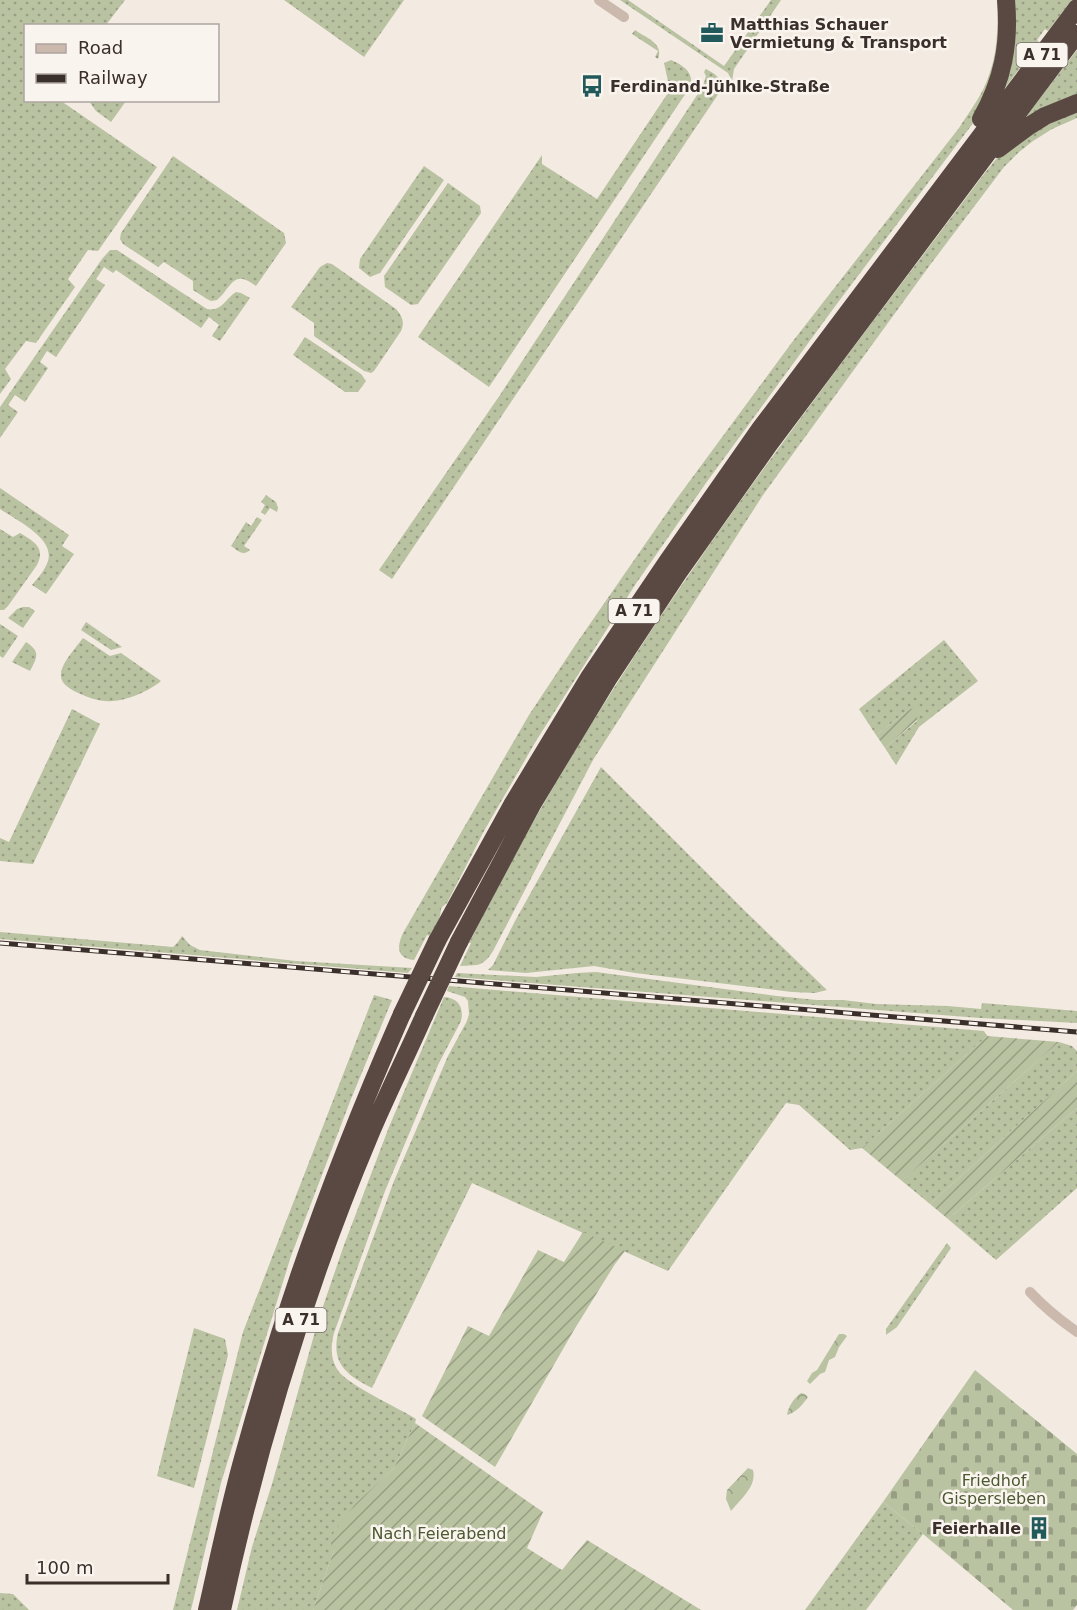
<svg xmlns="http://www.w3.org/2000/svg" width="1077" height="1610" font-family="'DejaVu Sans',sans-serif">
  <style>
    .grass { fill: url(#grass-dots) }
    .forest { fill: url(#forest-crowns) }
    .cemetery { fill: url(#cemetery-stones) }
    .garden { fill: url(#garden-furrows) }
    .lines { fill: none; stroke-linecap: round; stroke-linejoin: round }
    .street { stroke: #cbb9ad; stroke-width: 10 }
    .highway { stroke: #5a4943; stroke-width: 18 }
    .rail-casing { stroke: #3a2f2b; stroke-width: 5 }
    .rail { stroke: #faf4ee; stroke-width: 3; stroke-dasharray: 9; stroke-linecap: butt }
    .highway-bridge { stroke: #5a4943; stroke-width: 18 }
    .labels { text-anchor: middle; dominant-baseline: central; stroke-width: 5; stroke-linejoin: round; paint-order: stroke }
    .shield { fill: #faf4ee; stroke: #746a66; stroke-width: 1.5 }
    .shield-label { font-size: 15px; font-weight: bold; fill: #3a2f2b }
    .poi-label { font-size: 16px; font-weight: bold; fill: #3a2f2b; stroke: #faf4ee; text-anchor: start }
    .park-label { font-size: 16px; fill: #4b5830; stroke: #faf4ee }
  </style>
  <defs>
    <pattern id="grass-dots" width="8" height="8" patternUnits="userSpaceOnUse" patternTransform="scale(1.5)"><rect width="8" height="8" fill="#b9c2a1"/><path d="M2 2h.1M6 6h.1" fill="none" stroke="#979e83" stroke-width="1.8" stroke-linecap="round"/></pattern>
    <pattern id="forest-crowns" width="20" height="18" patternUnits="userSpaceOnUse" patternTransform="scale(1.5)"><rect width="20" height="18" fill="#b9c2a1"/><path d="M2 6a3 3 0 1 1 6 0M12 15a3 3 0 1 1 6 0" fill="none" stroke="#979e83"/></pattern>
    <pattern id="cemetery-stones" width="16" height="16" patternUnits="userSpaceOnUse" patternTransform="scale(1.5)"><rect width="16" height="16" fill="#b9c2a1"/><path d="M2 7V4a2 2 0 0 1 4 0v3zM10 15v-3a2 2 0 0 1 4 0v3z" fill="#979e83"/></pattern>
    <pattern id="garden-furrows" width="10" height="10" patternUnits="userSpaceOnUse" patternTransform="scale(1.5)"><rect width="10" height="10" fill="#b9c2a1"/><path d="M-1 1l2-2M0 10L10 0M9 11l2-2" fill="none" stroke="#979e83"/></pattern>
  </defs>
  <rect width="100%" height="100%" fill="#f3eae1"/>
  <path class="grass" d="M0,0H125L106,25L26,26V100L61,101L157,167L98,251L88,250L68,279L75,287L36,343L26,341L5,369L11,379L0,394Z
    M284,0H404L364,57Z
    M620,0H628L724,66L771,0H781L734,69L732,81L728,73Z
    M997,0H1001L1002,42L977,118L836,305L706,483L635,585L536,741L484,831L447,903C439,909 442,908 440,916C439,922 433,930 430,936L427,935L414,960C396,958 397,946 403,933L529,715L576,644L675,501L793,341L959,128C970,111 983,94 989,75C998,52 998,24 997,0Z
    M1011,0H1072L1048,31L1045,29L1037,40L1039,42L1000,95Z
    M635,30C646,38 664,43 658,59L655,57L658,51L632,34Z
    M1077,50V97L1021,123Z
    M671,60C683,65 695,73 690,87L489,387L418,337L542,155V164L597,199L670,90L664,63Z
    M706,69C715,74 723,78 721,90L392,579L379,570L500,395L703,86L706,76L704,72Z
    M89,101H126L111,122L96,111Z
    M1077,107V118L1052,129L1033,141L1019,152L1004,167L930,265L763,495L593,760L493,951C483,967 478,965 460,966L471,943H469C490,903 510,863 532,824C564,767 599,711 634,657C742,490 865,333 984,174L1001,153Z
    M173,156L284,233L286,243L256,286C233,268 232,287 217,300L211,301L207,299L193,290V281L164,262L158,267L123,244L120,239L121,233Z
    M424,166L444,180L380,273L370,277L359,268L360,259Z
    M448,183L480,206L481,213L418,304L411,305L385,287L384,276Z
    M110,250H117L207,309C222,312 225,299 236,292L241,293L250,298L220,341L212,336L219,325L209,317L201,328L116,270L113,273L104,267L96,279L105,285L56,357L47,351L40,362L48,368L25,402L15,395L8,405L18,412L0,438V407L102,259Z
    M327,263L332,264L396,309C402,316 405,322 401,331L374,371L371,373L364,371L314,336V323L291,307L320,267Z
    M305,337L361,374L366,381L358,392H345L293,355Z
    M0,488L69,535L62,546L74,554L46,594L32,585C38,578 45,570 48,561C55,538 16,520 0,509Z
    M266,495L276,502L278,508L277,512L270,508L265,515L261,512L265,505L261,502Z
    M257,517L262,520L244,546L250,550C243,557 237,550 231,546L246,522L251,526Z
    M0,529L13,537L20,533C33,541 46,547 37,565L8,606L4,610H0Z
    M23,607H29L35,611L23,628L8,618L17,609Z
    M86,622L122,647L111,650L81,630Z
    M0,624L18,636L3,658L0,656Z
    M83,638L110,656L121,653L161,681C148,692 122,703 105,701C94,700 84,696 74,691C67,687 60,682 61,674C61,664 77,646 83,638Z
    M944,640L978,681L919,727L896,765L885,748L917,721L910,709L876,735L859,709Z
    M26,642C41,652 37,657 30,671L12,662Z
    M72,709L100,724L33,864L0,861V838L9,842Z
    M601,767L746,912L827,990L815,993L792,992L635,973L594,966L526,973L488,970L493,965L515,921Z
    M0,932L173,947L178,942L182,936L190,945L200,950L296,961L412,968L408,973L0,939Z
    M596,972L777,996L817,1000H843L876,1004L948,1006L981,1009L982,1003L1077,1011V1023L980,1018L455,977L457,973L536,977L577,973Z
    M449,986L984,1031L987,1036L862,1148L850,1150L799,1105L786,1103L668,1271L472,1183L372,1388C347,1375 331,1364 338,1333L394,1181L448,1056L467,1021L469,1014L468,1001L465,997L447,991Z
    M374,995L392,1000L351,1099L291,1256L221,1483L191,1610H173L243,1332Z
    M444,997C459,998 464,1008 461,1021L438,1065L385,1191L334,1333C331,1345 330,1358 337,1369C345,1384 399,1408 416,1419L415,1423L394,1468L356,1503L334,1550L313,1610H237L252,1547L272,1484L318,1321L344,1245L389,1127Z
    M1059,1042L1072,1046L1077,1051V1071L930,1204L902,1181Z
    M1077,1108V1188L996,1260L948,1219Z
    M947,1243L951,1248L897,1327L886,1335V1329Z
    M194,1328L225,1339L228,1355L194,1488L157,1476Z
    M883,1502L923,1534L866,1610H805Z
    M0,1593L13,1594L29,1610H0Z"/>
  <path class="forest" d="M839,1334H844L847,1336L839,1347L835,1357L829,1360L825,1372L820,1374L810,1384L807,1381L812,1373L817,1370Z
    M801,1393L805,1394L808,1397C802,1405 797,1412 787,1415C788,1407 794,1398 801,1393Z
    M748,1468L753,1470C757,1486 741,1499 731,1511L726,1499L727,1490Z"/>
  <path class="cemetery" d="M975,1370L1077,1454V1605L1073,1610H1013L923,1534L883,1502Z"/>
  <path class="garden" d="M917,708V720L885,748L876,735L910,709Z
    M987,1036L1059,1042L902,1181L862,1148Z
    M1077,1071V1108L948,1219L930,1204Z
    M583,1232L625,1251L615,1264L574,1330L495,1467L422,1416L468,1326L489,1336L538,1250L564,1262Z
    M415,1423L543,1512L527,1548L562,1570L587,1540L701,1610H313L334,1550L329,1539L356,1503L394,1468Z"/>
  <g class="lines">
    <path class="street" d="M599,0L624,17
      M1030,1292C1044,1307 1060,1320 1077,1332"/>
    <path class="highway" d="M981,119C1003,80 1010,44 1006,0
      M998,149L1029,126L1045,116L1077,103
      M437,941L512,805L590,676L667,562L760,429L1077,8
      M459,942L533,803L608,679L678,573L770,443L1077,34
      M207,1610C219,1557 230,1503 245,1451C286,1301 340,1155 402,1014
      M222,1610C257,1448 305,1289 369,1137C386,1096 406,1057 424,1016"/>
    <g class="rail-casing">
      <path id="rail" d="M0,943L1077,1032"/>
    </g>
    <use href="#rail" class="rail"/>
    <path class="highway-bridge" d="M402,1014L437,941
      M424,1016L459,942"/>
  </g>
  <defs>
    <g id="office-bare" transform="scale(1.8)"><path d="M-6-3h4V-5.5h4V-3h4V5H-6ZM-1-4.5V-3h2v-1.5ZM-6 0V1H6V0Z" fill="#225a5b" stroke="#faf4ee" stroke-width="2.5" paint-order="stroke"/></g>
    <g id="bus-bare" transform="scale(1.8)"><path d="M-5-6H5V4H4V6H2V4H-2V6H-4V4H-5ZM-3.5-4V0h7V-4ZM-3.5 1.2v1.5H-2V1.2ZM2 1.2v1.5H3.5V1.2Z" fill="#225a5b" stroke="#faf4ee" stroke-width="2.5" paint-order="stroke"/></g>
    <g id="building-bare" transform="scale(1.8)"><path d="M-4-6H4V6H1V3H-1V6H-4ZM-2.5-4.3h1.7v1.8h-1.7ZM.8-4.3h1.7v1.8H.8ZM-2.5-1h1.7V.8h-1.7ZM.8-1h1.7V.8H.8Z" fill="#225a5b" stroke="#faf4ee" stroke-width="2.5" paint-order="stroke"/></g>
  </defs>
  <g fill-rule="evenodd">
    <use href="#office-bare" x="712" y="33"/>
    <use href="#bus-bare" x="592" y="86"/>
    <use href="#building-bare" x="1039" y="1528"/>
  </g>
  <g class="labels">
    <g class="shield">
      <rect x="1016.5" y="43" width="51" height="24" rx="4.5"/>
      <rect x="608.5" y="599" width="51" height="24" rx="4.5"/>
      <rect x="275.5" y="1308" width="51" height="24" rx="4.5"/>
    </g>
    <g class="shield-label">
      <text x="1042" y="55">A 71</text>
      <text x="634" y="611">A 71</text>
      <text x="301" y="1320">A 71</text>
    </g>
    <g class="poi-label">
      <text x="730" y="24">Matthias Schauer<tspan x="730" dy="18">Vermietung &amp; Transport</tspan></text>
      <text x="610" y="86">Ferdinand-Jühlke-Straße</text>
      <text x="1021" y="1528" text-anchor="end">Feierhalle</text>
    </g>
    <g class="park-label">
      <text x="994" y="1480">Friedhof<tspan x="994" dy="18">Gispersleben</tspan></text>
      <text x="439" y="1533">Nach Feierabend</text>
    </g>
  </g>
  <rect x="24" y="24" width="195" height="78" fill="#faf4ee" stroke="#ada5a0" stroke-width="1.5"/>
  <rect x="36" y="44" width="30" height="9" fill="#cbb9ad" stroke="#ada5a0" stroke-width="1.5"/>
  <text x="78" y="54" font-size="18" fill="#3a2f2b">Road</text>
  <rect x="36" y="74" width="30" height="9" fill="#3a2f2b" stroke="#ada5a0" stroke-width="1.5"/>
  <text x="78" y="84" font-size="18" fill="#3a2f2b">Railway</text>
  <path d="M27 1574v9h141v-9" fill="none" stroke="#3a2f2b" stroke-width="3"/>
  <text x="36" y="1574" font-size="18" fill="#3a2f2b" stroke="#faf4ee" stroke-width="4.5" paint-order="stroke">100 m</text>
</svg>
